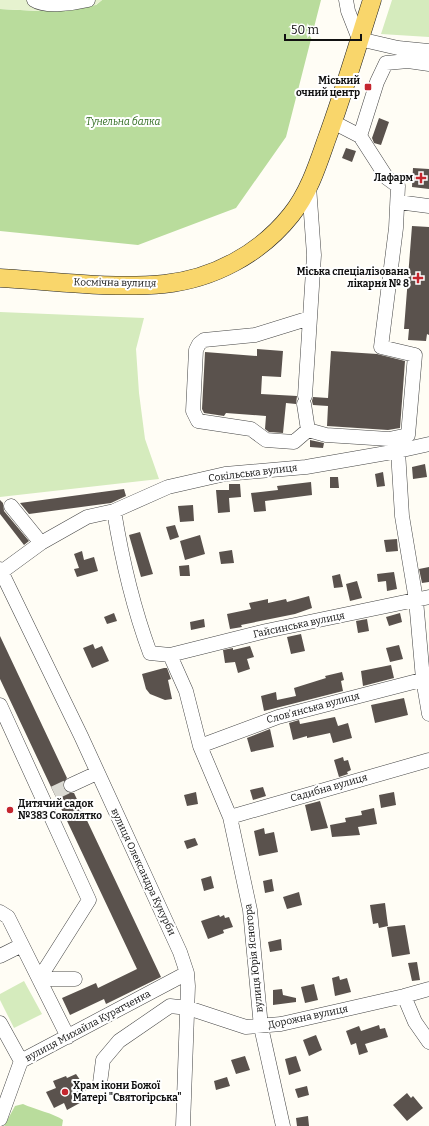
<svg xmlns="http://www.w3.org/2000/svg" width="429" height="1126" font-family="Bitter,serif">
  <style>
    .green { fill: #d5ebbd }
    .forest { fill: #b9dc9c }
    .pitch { fill: #e6f2cf }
    .building { fill: #5a524d }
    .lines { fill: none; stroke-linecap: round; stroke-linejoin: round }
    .minor-tunnel { stroke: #dbdad3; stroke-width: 14; stroke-dasharray: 14 7; stroke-linecap: butt }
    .minor-casing { stroke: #444; stroke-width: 15 }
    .major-casing { stroke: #222; stroke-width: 19 }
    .minor { stroke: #fff; stroke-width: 14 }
    .major { stroke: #f9d66b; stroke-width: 18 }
    .poi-dot { fill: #c4262e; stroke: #fff; stroke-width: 1.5 }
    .labels { text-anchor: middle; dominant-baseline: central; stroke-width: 4; stroke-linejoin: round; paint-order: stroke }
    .poi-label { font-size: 10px; font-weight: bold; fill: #111; stroke: #fff; text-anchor: end }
    .park-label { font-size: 10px; font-style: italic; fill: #2f6b1f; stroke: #fff }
    .street-label { font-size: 10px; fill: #111; stroke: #fff }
  </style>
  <rect width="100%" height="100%" fill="#fffdf5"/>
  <path class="green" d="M392,0H429V37L381,34Z
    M0,312L144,318L136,349L139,393L145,439L159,479L0,497Z
    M24,981L42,1014L14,1028L0,1000V994Z"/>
  <path class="forest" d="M102,0H321L286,137L236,208L138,245L0,231V9L40,11L96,5Z
    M23,1104C34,1109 55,1114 63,1120L62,1126H4L15,1106Z"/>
  <path class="pitch" d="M0,0H102L96,5L40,11L0,9Z"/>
  <path class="building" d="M379,118L389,122L381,145L374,143L372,138Z
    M346,148L356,151L352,162L342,158Z
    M413,168L429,169V189L412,187Z
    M412,226L429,227V335L427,334L426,341L408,340L409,329H404Z
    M257,349L283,351L281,377L262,376L261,394L297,396L296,404L286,403L283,433L269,432L265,429L266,416L226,413L224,416L204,413L202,409L205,352L257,356Z
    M331,351L377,354L405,361L400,428L388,430L327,426L328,406L313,405L312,401L313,397L328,398Z
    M310,440L324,443L323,448L310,447Z
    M425,464L427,477L413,479L412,467Z
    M383,472L385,486L377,487L375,474Z
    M330,477H338L339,488H330Z
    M311,482L312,495L265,501L266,511L254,512L251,493L278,490L277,486Z
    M229,484H240L241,497L229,498L230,512L218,513L216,490H229Z
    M124,489L126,496L111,503L29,514L20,503Z
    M0,500L3,503L4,511L29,541L24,545L0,514Z
    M193,505L194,521L180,522L178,506Z
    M175,525L179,537L170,540L166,527Z
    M140,532L153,574L141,577L129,535Z
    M200,535L205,554L185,560L180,541Z
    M397,539L398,551L386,552L384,540Z
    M232,550L234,563L221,564L219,552Z
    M82,551L84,560L94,557L98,571L77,577L74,569L79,568L74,554Z
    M189,565L190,576H180L179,566Z
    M429,567V582L422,583L419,569Z
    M394,572L397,589L387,591L386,581L378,582L377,574Z
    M340,574L343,587L334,588L332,576Z
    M357,581L362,598L350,601L346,584Z
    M309,596L312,608L295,614L241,625L242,627L230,629L227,614L251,609L249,603L268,599V603L286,599L287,602Z
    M114,613L117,621L107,624L104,617Z
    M400,613L402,622L389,626L386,617Z
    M204,619L205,627L191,630L190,622Z
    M367,619L369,631L358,633L356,621Z
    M301,634L305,651L291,654L287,637Z
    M0,636L67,778L63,784V789L66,792L74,793L161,977L106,1004L104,999L70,1015L62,998L96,983L98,988L137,969L0,679Z
    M93,644L95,649L102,646L109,661L92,668L83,648Z
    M399,645L403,659L390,662L386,648Z
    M250,646L254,657L247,659L250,669L238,673L235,662L225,663L223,650L233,648V650Z
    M391,665L394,678L363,686L361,671Z
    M164,668H167L171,679L168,680L172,699L165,700L150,694L146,689L142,674Z
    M342,672L344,680L341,681L343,691L264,711L261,696L276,692L277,700L296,696L294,688L326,678L325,676Z
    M404,698L408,715L375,723L371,705Z
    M335,717L338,726L348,723L352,738L333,743L330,733L307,738V736L293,740L289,723L299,720L300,724Z
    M270,729L274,747L251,752L247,738Z
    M343,757L344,761L348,760L351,770L347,772L348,774L339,777L334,760Z
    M263,787L266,796L253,800L250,790Z
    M196,792L198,804L187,806L184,795Z
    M394,792L396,805L381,808L379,795Z
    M320,801L328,828L311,831L305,805Z
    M374,808L377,824L358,827L360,835L332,837L330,825L346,822L345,818L362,815L361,811Z
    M264,828L265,834L274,832L278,852L259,856L254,831Z
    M195,838L198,845L187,849L184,841Z
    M211,876L214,888L204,891L201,879Z
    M272,879L274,891L265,893L263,881Z
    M299,892L302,905L287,909L283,897Z
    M385,903L388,926L379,928L378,923L373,924L370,905Z
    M219,915L220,917L224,915L225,918L229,917L233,927L223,930L224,933L208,939L201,921Z
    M405,925L410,954L392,957L387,927Z
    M281,939L282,950L270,952L268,942Z
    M417,962L420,980L412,981L408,963Z
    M339,976L340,980L347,978L351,992L335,996L332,978Z
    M314,984L318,1000L305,1003L301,987Z
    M282,989L283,995L296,998V1002L273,1005V990Z
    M379,1025L380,1029L385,1028L388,1037L365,1044L368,1052L359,1055L356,1043L351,1045L346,1031L359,1026L361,1031Z
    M316,1035L322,1050L309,1056L303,1040Z
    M245,1056L250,1070L236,1074L231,1060Z
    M296,1056L301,1071L289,1075L285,1059Z
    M76,1074L87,1090L84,1091L87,1099L67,1110L64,1103L54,1108L46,1092L56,1088L53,1081L66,1076L67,1078Z
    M227,1077L230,1086L216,1090L214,1081Z
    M307,1086L309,1095L298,1098L295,1089Z
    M407,1093L411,1098L413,1096L423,1108L407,1121L393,1105Z
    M308,1116L309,1126H297L296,1118Z"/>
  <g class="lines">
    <path class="minor-tunnel" d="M54,793L71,785"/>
    <g class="minor-casing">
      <path id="minor" d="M34,0C46,8 75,3 88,0
        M346,0L348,11L359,39L398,48L429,51
        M360,136L377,82L386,63L408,61L429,64
        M398,202L429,206
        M305,396L314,255L309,186
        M304,404L308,430L326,435L389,439L408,435L415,355L381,347L396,228L398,186L387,178L360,136L333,122
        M308,430L294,442L266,440L251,429L198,421L193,411L196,350L199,344L204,340L255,335L310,318
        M398,451L402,516L416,600L423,679L429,714
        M11,506L41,543
        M114,511C122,560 133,607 150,653L170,655L186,691L200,746L230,817L250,910L261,1027L283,1126
        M0,569L81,736L180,952L187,973L188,986L183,1126
        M0,573L41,543L87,517L114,511L168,487L225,474L306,467L398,451L429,444
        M170,655L266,631L429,597
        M0,705L89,900L39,979
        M200,746L278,717L429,678
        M71,785L97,773
        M230,817L429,760
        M0,912L8,917L68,1037
        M0,956L22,945
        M39,979H75
        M404,996L415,1022L429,1042
        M0,1023L21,1061
        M100,1083L103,1060L119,1041L170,1006L188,1008L246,1027L281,1024L404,996L429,989
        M0,1119L21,1061L187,973"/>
    </g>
    <g class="major-casing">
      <path id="major" d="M0,278C54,281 110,289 164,284C213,279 260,254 291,215C308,194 317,167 326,141C343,95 357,47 372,0"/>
    </g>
    <use href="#minor" class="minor"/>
    <use href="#major" class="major"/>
  </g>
  <g class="poi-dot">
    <rect x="364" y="83" width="8" height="8" rx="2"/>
    <path d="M419 172h4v4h4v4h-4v4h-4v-4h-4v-4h4z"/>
    <path d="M416 272h4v4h4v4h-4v4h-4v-4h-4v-4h4z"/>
    <circle cx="10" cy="810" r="4"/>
    <circle cx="65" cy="1092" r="4"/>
  </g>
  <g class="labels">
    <g class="poi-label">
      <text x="360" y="81">Міський<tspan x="360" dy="12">очний центр</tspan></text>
      <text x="413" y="178">Лафарм</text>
      <text x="409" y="272">Міська спеціалізована<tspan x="409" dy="12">лікарня № 8</tspan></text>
      <text x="18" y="804" text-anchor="start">Дитячий садок<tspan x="18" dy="12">№383 Соколятко</tspan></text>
      <text x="73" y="1086" text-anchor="start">Храм ікони Божої<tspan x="73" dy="12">Матері "Святогірська"</tspan></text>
    </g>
    <g class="park-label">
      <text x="123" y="122">Тунельна балка</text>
    </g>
    <g class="street-label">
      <text transform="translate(115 283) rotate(1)">Космічна вулиця</text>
      <text transform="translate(253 473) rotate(-7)">Сокільська вулиця</text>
      <text transform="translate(299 625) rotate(-12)">Гайсинська вулиця</text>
      <text transform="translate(313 708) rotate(-15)">Словʼянська вулиця</text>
      <text transform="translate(329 788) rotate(-16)">Садибна вулиця</text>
      <text transform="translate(143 872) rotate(65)">вулиця Олександра Кукурби</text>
      <text transform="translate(254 958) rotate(-96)">вулиця Юрія Ясногора</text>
      <text transform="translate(308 1017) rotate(-12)">Дорожна вулиця</text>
      <text transform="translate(88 1026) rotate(-28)">вулиця Михайла Куратченка</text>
    </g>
  </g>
  <path d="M285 34v6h76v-6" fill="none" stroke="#111111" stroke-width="2"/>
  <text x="291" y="34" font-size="12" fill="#111111" stroke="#ffffff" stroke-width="3" paint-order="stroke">50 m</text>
</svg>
